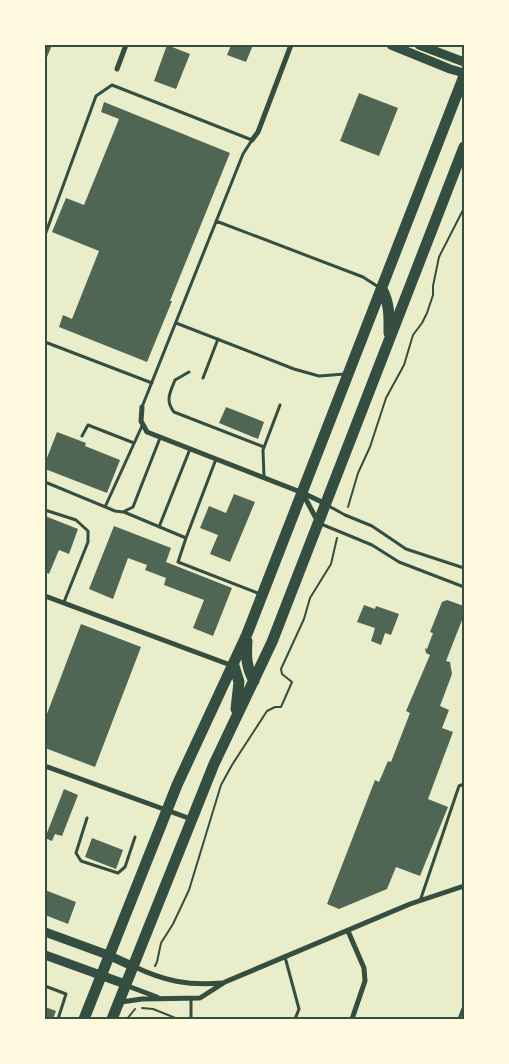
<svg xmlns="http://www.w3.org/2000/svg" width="509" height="1064" font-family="'Playfair Display',serif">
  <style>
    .building { fill: #4f6655 }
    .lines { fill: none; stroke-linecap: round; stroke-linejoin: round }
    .path { stroke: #344e41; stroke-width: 2 }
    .service { stroke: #344e41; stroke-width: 3 }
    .minor { stroke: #344e41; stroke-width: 5 }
    .tertiary { stroke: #344e41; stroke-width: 9 }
    .trunk { stroke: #344e41; stroke-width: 11 }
    .neatline { fill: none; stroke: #344e41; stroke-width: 2 }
  </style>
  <rect width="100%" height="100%" fill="#e9edc9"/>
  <path class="building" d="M45,45H52L45,62Z
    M167,45L190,54L176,89L154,81Z
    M231,45H253L246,62L227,55Z
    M359,93L398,108L379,156L340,141Z
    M104,102L230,153L170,301H172L147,362L59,327L63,315L72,319L99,251L52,232L66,198L84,205L119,119L101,112Z
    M226,407L264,422L258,439L219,423Z
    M57,432L86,443L85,446L120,460L107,493L45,469V463Z
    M234,494L255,502L230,562L210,554L218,535L200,528L209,506L226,513Z
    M45,516L78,529L69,554L59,550L49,574L45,572Z
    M114,526L171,548L166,562L232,588L213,636L193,628L204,600L164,585L166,578L145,570L147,565L128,558L113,599L89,589Z
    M447,600L464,606V615L446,661L450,662L452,674L440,706L449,710L442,728L453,732L428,799L448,807L420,876L396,867L387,889L339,909L327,904L375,780L379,782L388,761L391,762L410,713L406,711L430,655L426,653L425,648L427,649L433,633L430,632L442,602Z
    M364,605L375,609L376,606L399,614L391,635L385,633L381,645L371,641L375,628L357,622Z
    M81,624L141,647L95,767L45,748V719Z
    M64,789L78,795L62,836L55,834L52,841L45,838Z
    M92,838L123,850L116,869L85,857Z
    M45,890L76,902L68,924L45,915Z
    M45,1007L56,1011L53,1019H45Z"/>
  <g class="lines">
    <path class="path" d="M348,507L358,473L370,447L386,398L404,365L413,335L422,323L427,313L433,295V286L439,257L464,208
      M155,966L157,962L161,943L173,924L189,890L221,785L232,765L267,711L275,707H281L292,682L282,674L281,669L304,619L310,598L331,564L337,538
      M142,1008L153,1009L178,1019
      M127,1019L135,1009"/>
    <path class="service" d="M216,221L363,277L380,288
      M45,235L96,96L112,85L252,140L243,154L142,407
      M176,323L294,369L319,376L345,374
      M45,342L152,383
      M189,372L175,380C170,392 165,401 174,412L264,447
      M203,378L218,339
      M82,436L88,425L134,443
      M264,477L263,450L280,405
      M45,482L115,511L123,512L133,507L160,438
      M327,505L345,515L372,526L406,549L464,568
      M105,507L142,426
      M45,510L76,520L88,531V542L64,602
      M124,512L186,538L216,459
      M321,524L372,545L399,562L464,587
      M159,527L190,449
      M186,538L178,562L260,594
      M87,818L76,853L81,861L118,873L125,867L135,837
      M420,901L459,786L464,784
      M285,957L299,1009L295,1019
      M45,986L66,994L58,1019
      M191,998V1019
      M459,1019L464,1006"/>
    <path class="minor" d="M117,69L126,45
      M252,140L258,132L291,45
      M142,407L141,421L147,432L303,493L326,504
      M303,494L318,522
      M45,596L233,666
      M45,766L191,819
      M348,931L364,968L365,981L352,1019
      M133,966C164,981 188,986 222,983
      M125,985L157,997
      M121,1002L142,999L200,998L225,982L410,904L464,886"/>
    <path class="tertiary" d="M391,45L450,69L464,73
      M419,45L464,62
      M45,932L108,955L132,966
      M45,955L125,984"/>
    <path class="trunk" d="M382,289C390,304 389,317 389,333
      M247,641C246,656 246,667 254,681
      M234,666L239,682L236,709
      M84,1019L177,785L247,634L464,76
      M112,1019L214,764L272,642L464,147"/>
  </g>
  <rect width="509" height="1064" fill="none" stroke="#fefae0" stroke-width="92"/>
  <rect x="46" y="46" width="417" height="972" class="neatline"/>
</svg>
